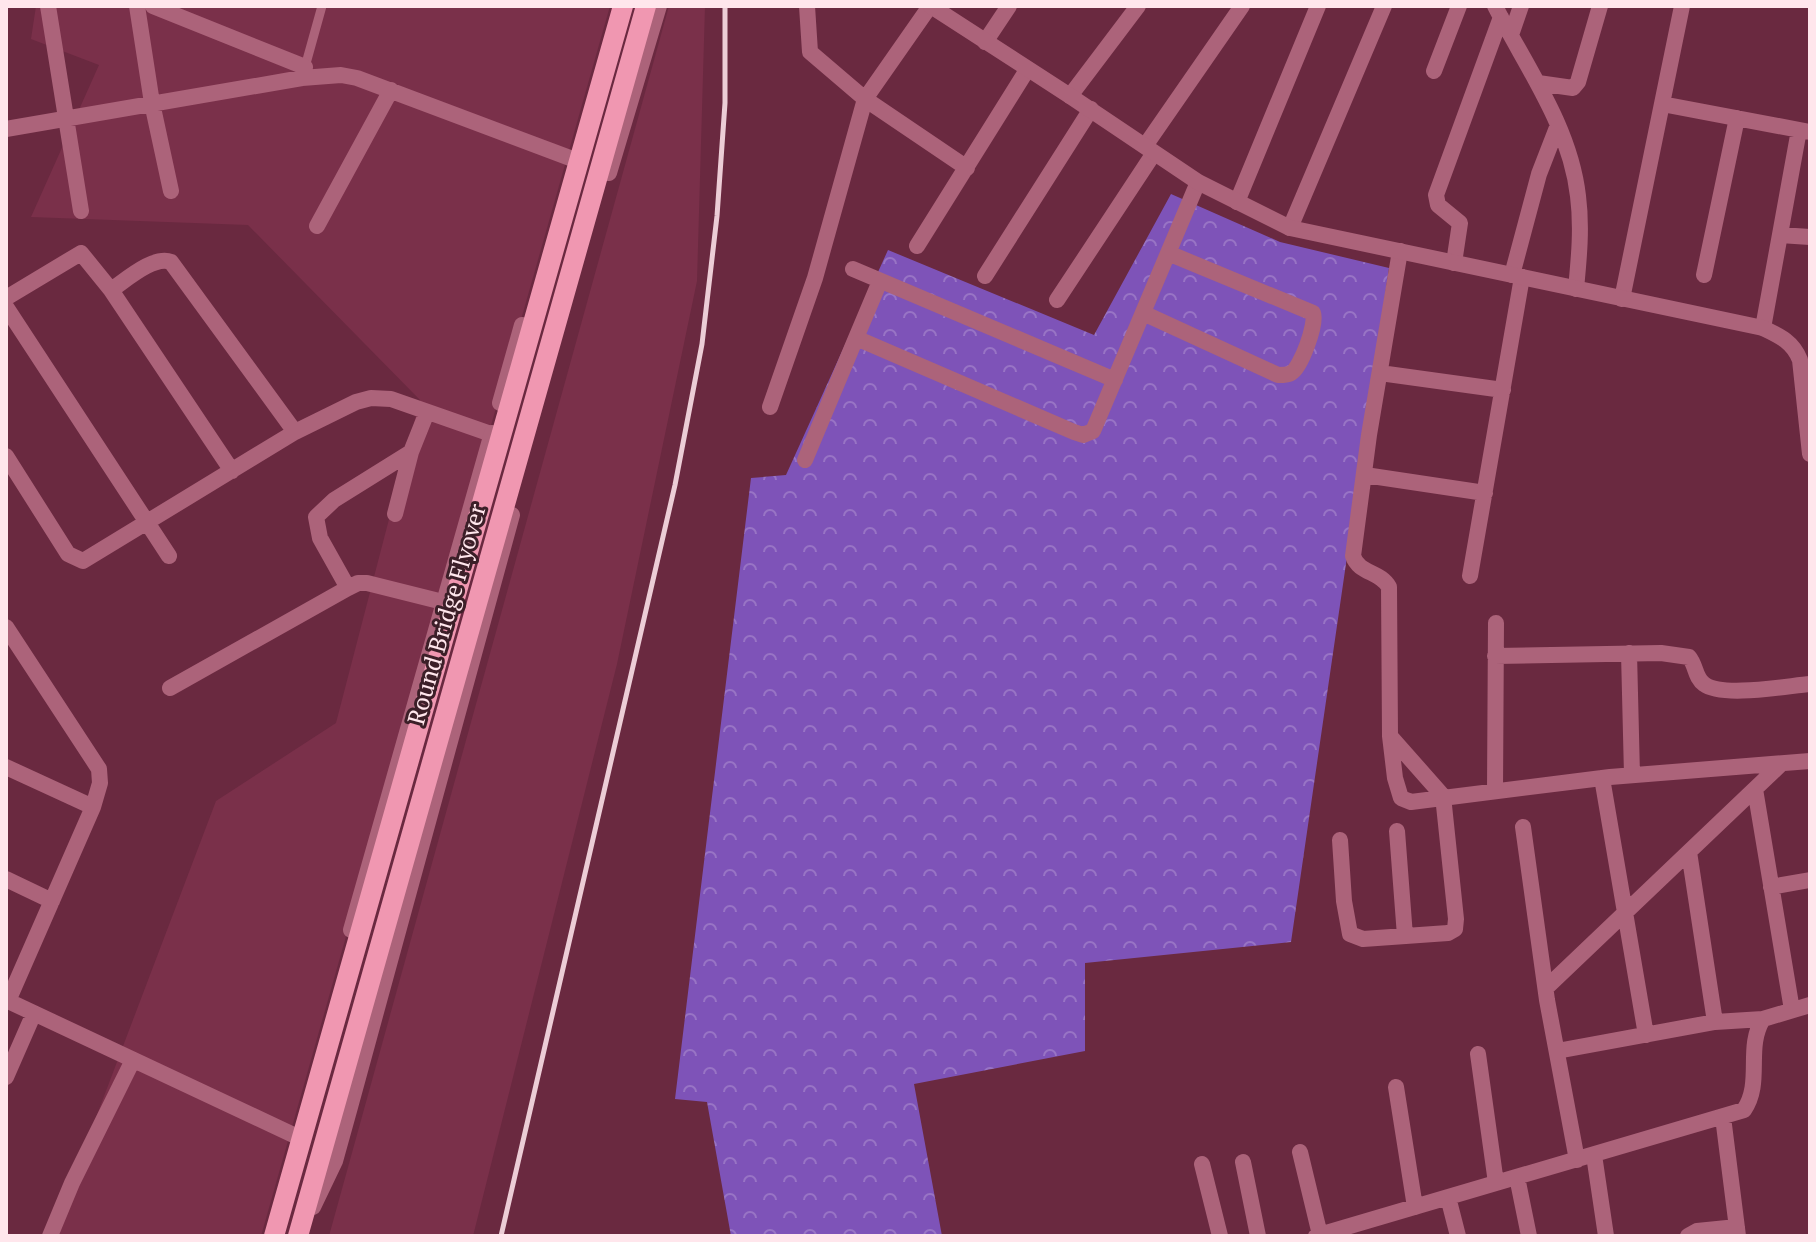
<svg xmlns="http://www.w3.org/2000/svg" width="1816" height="1242" font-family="'PT Serif',serif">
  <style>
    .built { fill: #7a304a }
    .forest { fill: url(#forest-crowns) }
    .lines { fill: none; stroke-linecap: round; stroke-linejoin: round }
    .service { stroke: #ac637a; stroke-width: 9 }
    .minor { stroke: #ac637a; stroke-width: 16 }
    .tertiary { stroke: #ac637a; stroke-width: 16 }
    .primary { stroke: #f097b1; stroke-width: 20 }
    .rail { stroke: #eccdd6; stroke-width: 5 }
    .labels { text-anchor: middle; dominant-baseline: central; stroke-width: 6; stroke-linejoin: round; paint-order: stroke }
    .street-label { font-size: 24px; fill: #ffe6ec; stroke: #3c1f28 }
  </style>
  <defs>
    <pattern id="forest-crowns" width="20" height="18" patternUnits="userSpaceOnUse" patternTransform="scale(2)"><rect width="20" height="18" fill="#7e53b8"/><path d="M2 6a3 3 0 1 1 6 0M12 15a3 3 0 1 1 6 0" fill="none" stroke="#9874c5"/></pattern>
  </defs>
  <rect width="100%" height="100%" fill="#6a2940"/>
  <path class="built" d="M36,6H610L261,1236H51L216,801L336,723L420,400L248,225L31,217L99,65L31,39Z
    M669,6H705L697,281L617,664L473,1236H329Z"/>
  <path class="forest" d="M1171,194L1280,242L1389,268L1291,942L1085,963V1051L914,1084L942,1236H731L707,1102L675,1099L751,478L786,475L888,250L1094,335Z"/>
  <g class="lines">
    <path class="service" d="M305,67L322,6"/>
    <path class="minor" d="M48,6L81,211
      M137,6L152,103L171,191
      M153,6L305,67L302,78
      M807,6L810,52L865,99L967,168
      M1495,6C1526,67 1570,126 1578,196C1582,227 1579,258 1576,289
      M1511,35L1521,6
      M985,42L1009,6
      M1434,71L1459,6
      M1538,83L1573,88L1578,82L1600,6
      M1070,96L1138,6
      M1662,104L1810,132
      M6,129L302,78L341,75L357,78L570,158
      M1145,146L1242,6
      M1237,202L1318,6
      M317,226L391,90
      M1290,228L1384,6
      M1780,235L1810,237
      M917,246L1027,70
      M1400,251L1369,435L1353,556C1359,574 1380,571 1389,587L1390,736L1395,778L1401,798L1411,802L1610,777L1810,761
      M1454,263L1460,223L1438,205L1436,195L1501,17
      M853,269L1115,380
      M1512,275L1539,174L1558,125
      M1704,275L1737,118
      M985,276L1091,109
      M111,290C126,280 154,255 171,262L295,432
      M6,298L81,253L111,290L232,471
      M1622,299L1682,6
      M1057,300L1154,153
      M6,307L169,556
      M1143,313L1278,375C1281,375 1288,375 1291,373C1301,368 1317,323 1313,313L1168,253
      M1763,328L1799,130
      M856,338L880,281
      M1380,373L1503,390
      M770,407L815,278L865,99L930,6
      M6,456L68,554L83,561L295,432L356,402L371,398L391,399L491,434
      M805,460L856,338L1074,432L1083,435L1093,431L1198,182
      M1365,475L1485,493
      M395,514L411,452
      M1470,576L1522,277
      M348,588L358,583H367L443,602
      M6,627L99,769L100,783L93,807L8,1001
      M1629,653L1632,775
      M1495,656L1661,653L1689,657C1696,665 1695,678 1704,684C1722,698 1786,686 1810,684
      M170,688L348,588L320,538L316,517L334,500L411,452L427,412
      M6,767L93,807
      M1602,778L1646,1035
      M1755,789L1792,1010
      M1495,790L1496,623
      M1523,827L1547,1000L1577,1160
      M1397,831L1405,936
      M1340,840L1344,901L1350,934L1363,939L1448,933L1455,929L1456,919L1443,796L1390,736
      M1689,852L1715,1022
      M6,879L52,901
      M1771,887L1810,880
      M1546,988L1780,765
      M6,1000L302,1139
      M1557,1051L1715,1022L1763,1019
      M1478,1054L1496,1183
      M6,1077L34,1013
      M1396,1087L1415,1207
      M1723,1117L1738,1236
      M1300,1152L1320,1235
      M1594,1155L1606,1236
      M1243,1162L1258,1236
      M1202,1164L1220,1236
      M1517,1177L1529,1236
      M1448,1197L1458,1236
      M50,1236L72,1183L133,1060
      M1316,1236L1744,1110C1763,1082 1745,1048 1763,1019L1810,1005
      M1688,1236L1697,1231L1737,1227"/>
    <path class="tertiary" d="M931,6L1070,96L1198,182L1290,228L1763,328C1780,336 1793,342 1800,360L1810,454
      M609,173L659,6
      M500,403L522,325
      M351,930L492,433
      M313,1207L335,1161L350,1107L512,515"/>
    <path class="primary" d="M274,1236L623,6
      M298,1236L646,6"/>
    <path class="rail" d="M501,1236L675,485L702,344L717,216L725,103V6"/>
  </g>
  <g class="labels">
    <g class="street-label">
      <text transform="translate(446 614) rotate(-74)">Round Bridge Flyover</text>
    </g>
  </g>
  <rect width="1816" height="1242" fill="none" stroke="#ffe6ec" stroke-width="16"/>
</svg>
